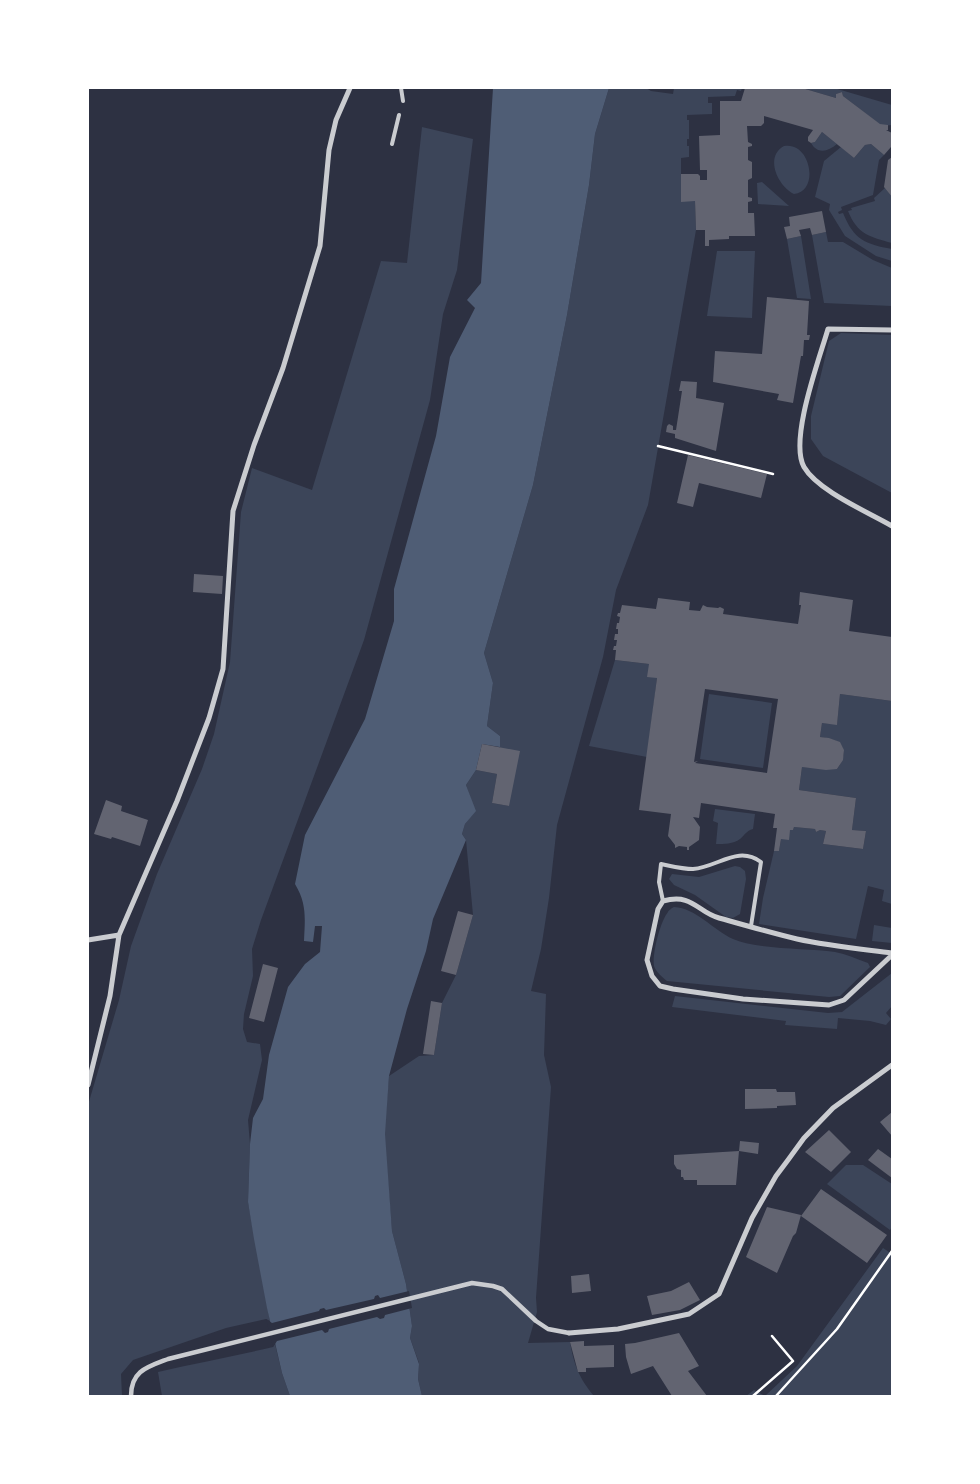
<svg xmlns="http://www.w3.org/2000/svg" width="980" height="1484" font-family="'PT Sans',sans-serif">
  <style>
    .green { fill: #3c4559 }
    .water { fill: #4f5d75 }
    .pier { fill: #2d3142 }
    .building { fill: #626471; fill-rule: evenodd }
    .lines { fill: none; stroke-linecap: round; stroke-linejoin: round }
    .path { stroke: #fff; stroke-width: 2.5 }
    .service { stroke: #caccd0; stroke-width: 4 }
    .pedestrian { stroke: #caccd0; stroke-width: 4.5 }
    .minor { stroke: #caccd0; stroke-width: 5 }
  </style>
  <rect width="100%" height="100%" fill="#2d3142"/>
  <path class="green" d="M609,88H646L651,91L673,94L674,88H742L741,91L737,90L735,96L708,97V103H712V114L687,115V120H689V139H687V146H689V157L681,158V201H695L696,230L648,505L616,590L603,657L557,825L549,898L541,949L531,991L546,994L544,1055L551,1087L536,1298L537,1312L528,1343L570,1342C574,1365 579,1378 594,1396H422L418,1379L419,1363L410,1338L412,1326L406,1284L392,1231L384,1134L389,1076L419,1056L434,1055L442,1003L456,975L473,915L466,840L462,834L465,824L475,811L466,785L476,770L497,774L492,803L509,806L500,747V736L487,726L493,683L484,653L533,485L567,315L589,185L595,134Z
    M802,88H834L892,105V125L882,126L843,96L842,92L836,94V98Z
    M422,127L473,139L457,270L443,314L430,400L364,640L261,920L252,949L253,976L244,1014L243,1029L247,1042L260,1044L262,1060L248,1120L250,1144L248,1202L270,1321L266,1319L226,1328L133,1360L121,1374L122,1396H88V1105L119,1000L131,946L157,874L202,769L214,734L230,662L241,512L252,468L312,490L381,261L407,263Z
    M822,132L837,144C828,152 817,154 811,143L815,142Z
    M871,144L884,155L879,160L873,195L841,207L842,210L838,212L839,214L843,213C854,240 865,244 892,249V261L876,256L845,236L829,210L830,204L815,197L824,161L841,147L854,158L865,145Z
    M784,146C811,141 820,192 794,194C778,186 764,157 784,146Z
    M762,182L789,206L758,204L757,183Z
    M885,188L892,197V243C870,237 857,234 848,211L852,210L851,208L875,201L874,198Z
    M826,232L828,242H843L873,260L892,268V306L824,303L812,235Z
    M801,236L811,299L797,298L787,239Z
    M717,251H755L752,318L707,316Z
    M841,333L892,335V493L823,456L811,439V416L829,341Z
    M615,660L649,664L657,678L647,757L589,746Z
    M709,694L772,703L763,768L700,759Z
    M840,694L892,701V904L882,901L884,890L868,886L856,939L759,924L763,898L774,851H779L781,839L790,830H793L794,827L815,829L816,832L820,830L826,831L823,844L863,849L866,831L852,830L856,798L799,790L802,767L837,769C851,749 842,739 820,737L822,723L837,724Z
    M715,809L755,814L753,829C746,831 745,835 740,839C733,844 724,844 716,844L718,823L713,821Z
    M735,866L740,867L745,871L746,879L740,914L733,918L726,917L695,895L674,885L669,879L672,874L699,877Z
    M674,907C696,908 713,930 733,939C759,950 806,948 835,952C846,954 857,959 868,963L870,967L840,996L829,997L667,981C662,977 656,972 654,966C652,954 660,922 668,912C668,911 673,907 674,907Z
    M874,925L892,928V943L872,941Z
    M892,973V1006L886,1013L891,1019L886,1025L870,1021L838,1018L837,1029L785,1025L786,1021L672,1007L675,996L828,1013L842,1012Z
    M846,1165H863L892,1184V1227L890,1230L827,1184Z
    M883,1248L892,1254V1396H746L754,1390L765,1396L797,1366Z
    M275,1344L282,1373L290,1396H162L158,1372C196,1363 235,1356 273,1347Z"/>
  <path class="water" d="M493,88H609L595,134L589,185L567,315L533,485L484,653L493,683L487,726L500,736V747L482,744L476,770L466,785L476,811L465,824L462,834L466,840L433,919L426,951L407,1009L389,1076L385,1134L392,1231L406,1284L412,1326L410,1338L419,1364L418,1379L422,1396H290L282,1373L267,1308L254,1239L248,1202L250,1144L253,1118L263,1099L269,1055L288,987L305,964L320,952L322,926H315L313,942L304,941C305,918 307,904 295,884L305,835L365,719L394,621V589L436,436L450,357L475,308L467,300L481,283Z"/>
  <path class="pier" d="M409,1291L412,1308L385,1315L384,1318L380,1319L377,1317L329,1329L328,1332L325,1333L322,1330L277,1341L273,1347L266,1319L272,1323L319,1311L320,1309L324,1308L326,1310L374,1299L375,1296L378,1295L380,1298Z"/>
  <path class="building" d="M745,88H802L836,98V94L842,92L843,96L880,124L888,125V130H886L892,133V148L891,147L884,155L871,144L865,145L854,158L822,132L815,142L811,143L808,141V137L813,130L764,116V123L761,126H747L748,142L752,144V146L748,147V160L752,162V178L748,180V197L752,198V201L748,202V213H754L755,236H729V239L709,240V246H705V230H696L695,201L681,202V174H698L700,176V180H707V170H700L699,136L720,135V101H741Z
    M892,157V197L884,187L888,160Z
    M822,211L826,232L812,235L810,228L799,230L801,236L787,239L784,227L790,226L789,217Z
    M767,297L809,301L807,335H810L809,340H804L803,356H801L793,403L777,400L779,394L713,382L715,351L762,354Z
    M681,381L697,382L696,398L724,403L716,451L675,438V434L666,432L667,426L669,424L673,426V430H676L682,391H679Z
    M688,455L767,474L761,498L699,483L693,507L677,503Z
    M194,574L223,576L222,594L193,592Z
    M800,592L853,600L849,631L892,637V701L840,694L837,725L822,723L820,737L829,738L840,742L844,750L843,760L837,769L826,770L802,767L799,790L856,798L852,830L866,831L863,849L823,844L826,831L820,830L816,832L815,829L794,827L793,830H790L789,840L781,839L779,851H774L777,828H773L775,814L701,803L699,818L693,817L700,827L699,840L689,847V850H687V847L679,846L675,848V845L668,836L671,814L639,810L657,678L647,677L649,664L615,660L616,650H613L614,646H616L617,640H614L615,634H618V629H616L617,623H619L620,617L617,616L618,613H620L622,605L656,609L658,598L690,602L689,610L700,611L703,605L707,607L718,608L720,607L724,609L723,614L798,624L801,605H799ZM705,689L778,699L767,773L695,763L698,761L694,762Z
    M482,744L520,751L509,806L492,803L497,774L476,770Z
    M106,800L122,806L121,811L148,820L140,846L112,837L111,839L94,834Z
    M458,911L473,915L456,975L441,971Z
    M263,964L278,968L264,1022L249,1018Z
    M431,1001L442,1003L434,1055L423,1054Z
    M745,1089H776L777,1092H795L796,1105L777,1106V1108L745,1109Z
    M892,1112V1136L880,1122Z
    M829,1130L851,1152L831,1172L805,1152Z
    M740,1141L759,1143L758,1154L739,1151Z
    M878,1149L892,1159V1178L868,1160Z
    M739,1151L736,1185H697V1180H684L683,1177H681V1170L677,1169L674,1164V1155Z
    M821,1189L887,1235L867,1263L801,1216Z
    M767,1207L801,1215L796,1233L793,1236L777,1273L746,1257Z
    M589,1274L591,1291L572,1293L571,1276Z
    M689,1282L700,1300L680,1310L652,1315L647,1296L671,1291Z
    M679,1333L699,1366L688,1371L707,1396H672L653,1366L631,1374L626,1357L625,1344L635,1343Z
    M584,1341V1346L614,1345V1367L586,1368V1372H578L570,1342Z"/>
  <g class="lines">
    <path class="path" d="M658,446L773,474
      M753,1396L793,1361L772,1336
      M776,1396L837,1329L892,1251"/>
    <path class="service" d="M401,88L403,101
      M392,144L399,115
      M663,901L659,882L661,864C671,866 683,869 693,869C718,867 738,845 761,862L751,926"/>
    <path class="pedestrian" d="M131,1396C131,1371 147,1367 168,1359L472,1283L493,1286L502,1289L536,1321L548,1329L569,1333"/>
    <path class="minor" d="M892,330L828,329C819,360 789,440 804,467C818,491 868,512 892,526
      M88,940L119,935
      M892,953C861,949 829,946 797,939C771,933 745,925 719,918C697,912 693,893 663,901L658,909L647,960L652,976L660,986L673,989L743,999L829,1005L844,1000L892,955
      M88,1085L110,996L119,935L177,801L209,718L223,669L233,511L254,445L283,368L320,246L329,150L336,120L350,88
      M569,1333L618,1329L689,1314L719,1294L752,1218L776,1176L788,1160L804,1138L833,1108L892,1065"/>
  </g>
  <rect width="980" height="1484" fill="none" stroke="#ffffff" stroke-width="178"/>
</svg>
